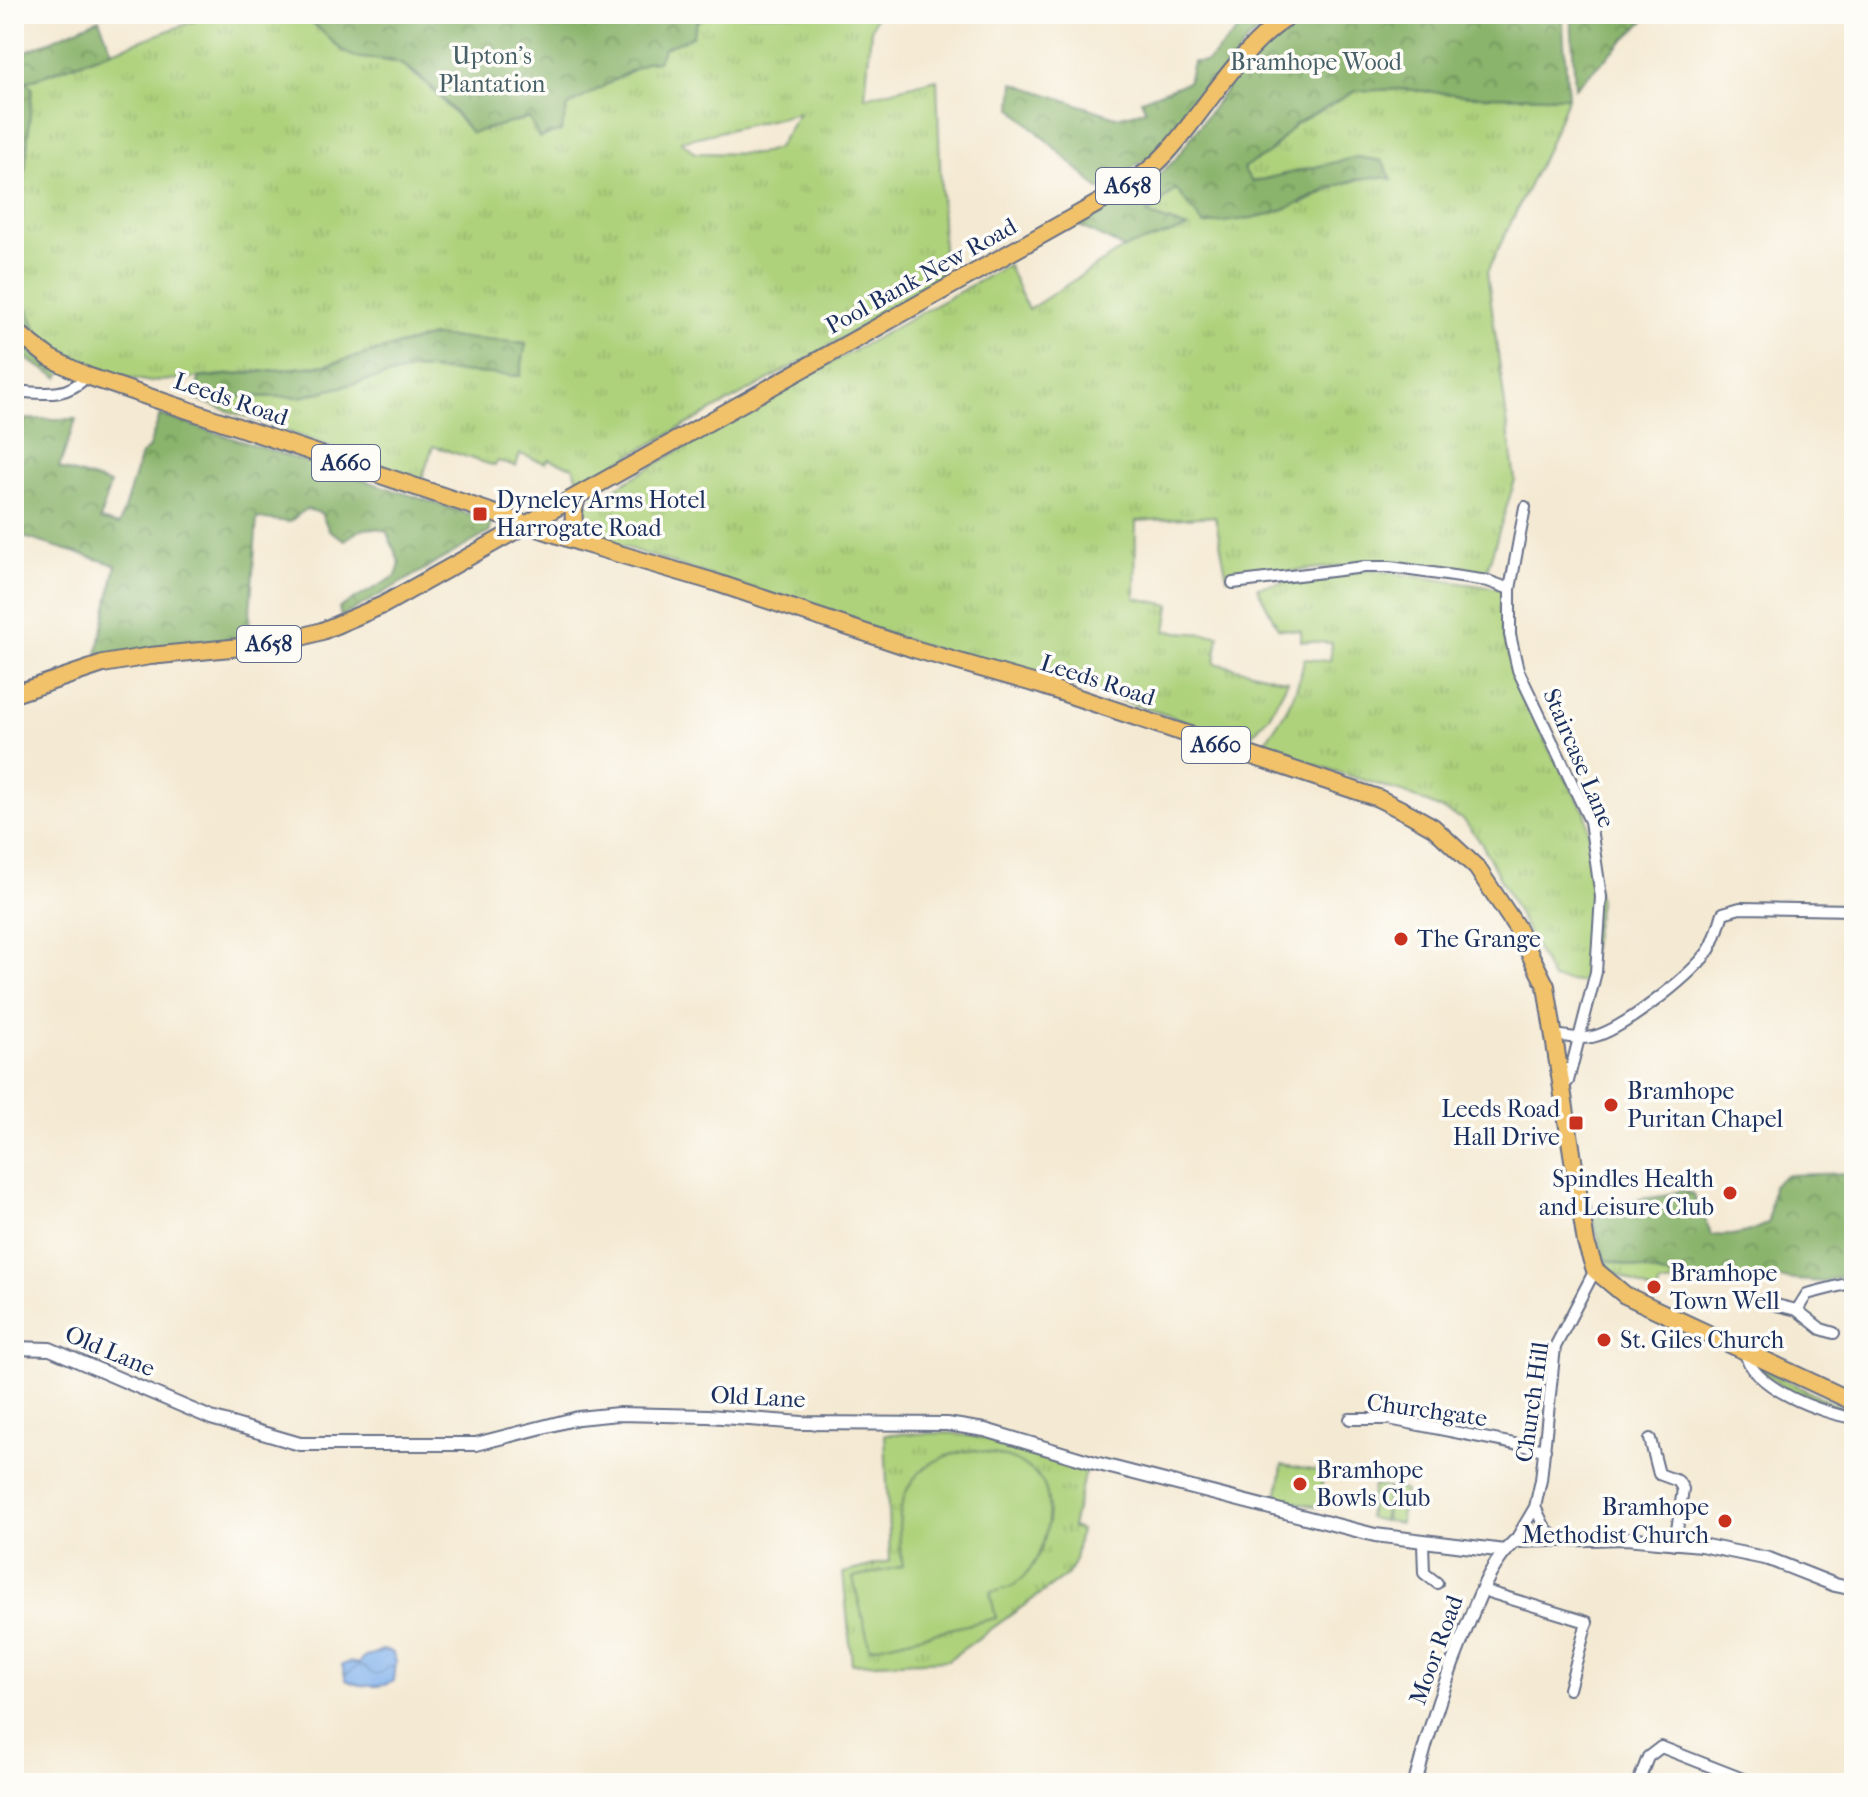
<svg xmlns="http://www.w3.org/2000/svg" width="1868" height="1797" font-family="'IM FELL French Canon',serif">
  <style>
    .grass { fill: url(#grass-tufts); stroke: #64806d; stroke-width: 2; fill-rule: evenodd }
    .forest { fill: url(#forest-crowns); stroke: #527265; stroke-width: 2 }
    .pitch { fill: #aed27c; stroke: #64806d; stroke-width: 2 }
    .water { fill: url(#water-waves); stroke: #4e70a5; stroke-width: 2 }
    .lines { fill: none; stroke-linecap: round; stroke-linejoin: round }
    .minor-casing { stroke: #677087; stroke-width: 14 }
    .tertiary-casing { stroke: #677087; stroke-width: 16 }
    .trunk-casing { stroke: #677087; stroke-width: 20 }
    .minor { stroke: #fff; stroke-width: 10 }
    .tertiary { stroke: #fff; stroke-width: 12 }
    .trunk { stroke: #f2c26a; stroke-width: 16 }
    .poi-dot { fill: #c8321e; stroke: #fdfcf7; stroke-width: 3 }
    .labels { text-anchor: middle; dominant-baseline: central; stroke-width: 7; stroke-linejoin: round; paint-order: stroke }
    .shield { fill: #fdfcf7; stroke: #5f6c8c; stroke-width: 2 }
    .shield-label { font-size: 22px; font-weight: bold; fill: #1b2f5e }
    .park-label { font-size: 24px; fill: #476067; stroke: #fdfcf7 }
    .street-label { font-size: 24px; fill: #1b2f5e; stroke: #fdfcf7 }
    .poi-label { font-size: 24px; fill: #1b2f5e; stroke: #fdfcf7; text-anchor: start }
  </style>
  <defs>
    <pattern id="grass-tufts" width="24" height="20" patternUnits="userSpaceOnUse" patternTransform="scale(2)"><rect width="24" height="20" fill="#aed27c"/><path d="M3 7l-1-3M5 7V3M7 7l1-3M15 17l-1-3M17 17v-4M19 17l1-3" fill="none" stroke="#95b56e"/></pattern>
    <pattern id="forest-crowns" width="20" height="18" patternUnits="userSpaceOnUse" patternTransform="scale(2)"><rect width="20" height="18" fill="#8ab46c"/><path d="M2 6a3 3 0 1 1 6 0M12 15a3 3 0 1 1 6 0" fill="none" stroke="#70935c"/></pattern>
    <pattern id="water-waves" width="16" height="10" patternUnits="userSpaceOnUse" patternTransform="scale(2)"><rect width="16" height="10" fill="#80b1ec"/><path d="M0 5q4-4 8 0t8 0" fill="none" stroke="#6890c2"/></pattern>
  </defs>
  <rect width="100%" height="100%" fill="#fdfcf7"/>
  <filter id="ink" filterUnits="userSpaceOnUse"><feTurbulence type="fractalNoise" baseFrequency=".0125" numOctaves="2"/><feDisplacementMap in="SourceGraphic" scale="16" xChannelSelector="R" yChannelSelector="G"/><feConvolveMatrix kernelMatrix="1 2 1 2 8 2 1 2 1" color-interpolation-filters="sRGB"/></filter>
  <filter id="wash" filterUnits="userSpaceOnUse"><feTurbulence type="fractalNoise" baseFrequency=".006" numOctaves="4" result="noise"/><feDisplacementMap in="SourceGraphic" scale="32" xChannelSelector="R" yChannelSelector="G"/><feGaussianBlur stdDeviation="1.8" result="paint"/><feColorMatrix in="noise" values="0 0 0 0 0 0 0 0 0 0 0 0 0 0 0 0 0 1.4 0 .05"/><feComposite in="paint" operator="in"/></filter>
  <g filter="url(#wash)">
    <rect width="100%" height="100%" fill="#f4e9d2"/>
    <path class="grass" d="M214,14H301L314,20L350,55L399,63L428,85L471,132L568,106L647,62L657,61L663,48L692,36L698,20L715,14H876L871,30L865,97L937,79L944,278L808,358L580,483L573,467L548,459L546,463L520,454L516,466L497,461L495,466L433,446L422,479L195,399L219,396L300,397L414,369L520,376L526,343L432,336L326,365L150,382L118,375L77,359L41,339L21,293L18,259L32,87L24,83ZM799,113L777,148L759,154L695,153L681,141Z
      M1403,89L1472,96L1568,97L1548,146L1487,272L1515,480L1487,570L1453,574L1379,562L1227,578L1215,516L1136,521L1135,598L1170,605L1166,631L1219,635L1215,663L1288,681L1269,716L1247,740L1055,680L928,647L594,537C583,525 580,520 586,505L786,388L1008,265L1028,310L1124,248L1186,228L1147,214L1177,189L1302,204L1339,185L1376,175L1391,178L1382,161L1358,157L1251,182L1243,168L1269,153L1295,124L1356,91Z
      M1372,570L1502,589V633L1512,664L1549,749L1586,814L1599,902L1586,983L1552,979L1482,844L1463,819L1405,793L1261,748C1281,720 1299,694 1304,659L1330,661L1332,643L1301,641V631L1278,628L1257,587L1331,573Z
      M1604,1259L1687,1281L1660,1285L1656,1294L1615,1273Z
      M1759,1367L1853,1414C1824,1412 1782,1388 1759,1370Z
      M950,1433L988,1439L1086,1467L1072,1527L1080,1530L1075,1560L1068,1574L948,1660L852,1664L843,1573L890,1561L885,1434Z
      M14,1654L20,1783H14Z"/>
    <path class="forest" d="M300,14H715L698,20L692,37L664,48L658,61L647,62L568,106L561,131L539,138L529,118L471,133C455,112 422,72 398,63C383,57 362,62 348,54C330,43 319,24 300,14Z
      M1229,14H1281L1249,39L1171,142L1100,190L1012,108L1014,83L1116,117L1146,110L1141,100L1188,82L1193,62H1207L1240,28Z
      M1313,14H1562L1568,97L1472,96L1403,89L1356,91L1295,124L1269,153L1243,168L1252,182L1357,157L1382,161L1392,179C1350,169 1312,202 1273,213C1251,220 1226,221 1204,225L1176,189L1147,214L1188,228L1124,248L1079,226L1157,176L1174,161L1246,62L1274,35Z
      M1571,14H1651L1575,88Z
      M99,19L112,51L25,82L32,87L18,259L21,293L41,339L77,359L118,375C70,363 47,353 14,315V132L18,96V55Z
      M432,336L526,343L520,376L414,369L300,397L219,396L195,399L199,378L326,365Z
      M14,339L63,370L59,378L14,352Z
      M160,415L491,521L490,532L341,617L339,608L396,576L400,564L387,532C369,524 360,529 345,540L329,530L321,513L306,509L289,522L257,518L248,641L97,655L116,565L14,534V419H76L59,468L110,484L100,520L119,525L141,455L148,449Z
      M1854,1173V1273L1824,1282L1756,1277L1687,1281L1604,1259L1592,1216L1616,1202L1664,1196L1682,1190L1693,1194L1712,1235C1733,1237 1749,1233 1768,1223L1773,1185L1785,1175Z"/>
    <path class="pitch" d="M975,1450C997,1455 1020,1458 1037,1475C1062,1501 1043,1568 1014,1585C1006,1590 998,1590 990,1592L996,1618L870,1648L853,1578L903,1566C891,1503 905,1458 975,1450Z
      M1282,1465L1324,1472L1318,1507L1277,1499Z
      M1373,1486L1388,1488L1383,1521L1368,1518Z
      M1390,1488L1405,1490L1400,1523L1385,1521Z"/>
    <path class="water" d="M382,1650L392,1652L396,1661L394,1681C381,1689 360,1687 346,1680L342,1665L350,1662L359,1664L361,1659Z"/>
  </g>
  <g filter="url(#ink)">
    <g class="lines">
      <g class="minor-casing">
        <path id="minor" d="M14,15L15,14
          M14,391C43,393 66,399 87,376
          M1525,507L1510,589V635L1518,670L1590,821L1601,897L1596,972L1568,1081L1562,1087
          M1233,583L1364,567H1390L1488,581L1510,589
          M1554,1035C1566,1036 1580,1040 1592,1037C1621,1031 1688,978 1707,953C1715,943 1719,925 1723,913L1740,908L1854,910
          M1759,1301L1797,1310L1821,1329L1834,1333
          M1797,1310L1807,1294L1854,1282
          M1745,1352C1752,1388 1821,1413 1854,1418
          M1350,1419H1389L1545,1450
          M1650,1439L1659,1474L1678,1481L1683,1489L1675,1544
          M1535,1507L1544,1526L1555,1539
          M1515,1541L1535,1507L1541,1480L1555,1347L1595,1270
          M1423,1543L1424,1573L1437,1583
          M1482,1590L1587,1622L1569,1689
          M1638,1783L1648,1757L1661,1747L1753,1783"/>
      </g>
      <g class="tertiary-casing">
        <path id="tertiary" d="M14,1348L50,1349L211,1418L300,1444H476L578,1418L618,1414L708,1416L802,1423L947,1424L985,1430L1095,1463L1375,1535L1505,1551
          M1415,1783C1429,1729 1446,1677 1467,1626C1480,1595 1490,1564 1515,1541L1626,1538L1701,1545L1769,1559L1835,1585L1854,1589"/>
      </g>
      <g class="trunk-casing">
        <path id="trunk" d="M14,330L50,358L87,376L582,543L711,581L914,649L1040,685L1378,798L1410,814L1433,827L1477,868L1517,928L1546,986L1586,1243L1595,1270L1625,1295L1854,1402
          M577,498C571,515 573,526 582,543
          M14,694L103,664L150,656L281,643L322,631L383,605L1118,192C1137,180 1156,166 1171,148C1210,103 1240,47 1292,14"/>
      </g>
      <use href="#minor" class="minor"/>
      <use href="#tertiary" class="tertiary"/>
      <use href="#trunk" class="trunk"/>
    </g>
  </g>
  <g class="poi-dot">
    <rect x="472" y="506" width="16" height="16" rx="4"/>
    <circle cx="1401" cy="939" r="8"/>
    <circle cx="1611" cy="1105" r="8"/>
    <rect x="1568" y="1115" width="16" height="16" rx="4"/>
    <circle cx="1730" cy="1193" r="8"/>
    <circle cx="1654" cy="1287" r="8"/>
    <circle cx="1604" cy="1340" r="8"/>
    <circle cx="1300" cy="1484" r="8"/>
    <circle cx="1725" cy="1521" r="8"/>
  </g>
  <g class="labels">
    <g class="shield">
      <rect x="1096" y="168" width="64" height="36" rx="6"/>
      <rect x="312" y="445" width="68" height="36" rx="6"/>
      <rect x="237" y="626" width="64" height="36" rx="6"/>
      <rect x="1182" y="727" width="68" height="36" rx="6"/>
    </g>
    <g class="shield-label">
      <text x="1128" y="186">A658</text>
      <text x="346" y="463">A660</text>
      <text x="269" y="644">A658</text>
      <text x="1216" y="745">A660</text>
    </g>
    <g class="park-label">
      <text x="492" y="56">Upton's<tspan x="492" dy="28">Plantation</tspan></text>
      <text x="1316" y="62">Bramhope Wood</text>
    </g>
    <g class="street-label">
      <text transform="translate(921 276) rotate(-29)">Pool Bank New Road</text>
      <text transform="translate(231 399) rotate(19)">Leeds Road</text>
      <text transform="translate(1098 680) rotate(18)">Leeds Road</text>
      <text transform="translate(1579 758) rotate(67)">Staircase Lane</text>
      <text transform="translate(110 1351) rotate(23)">Old Lane</text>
      <text transform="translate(758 1397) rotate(3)">Old Lane</text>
      <text transform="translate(1532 1402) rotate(-82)">Church Hill</text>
      <text transform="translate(1427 1410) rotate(8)">Churchgate</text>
      <text transform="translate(1436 1650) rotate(-70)">Moor Road</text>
    </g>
    <g class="poi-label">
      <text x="496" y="500">Dyneley Arms Hotel<tspan x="496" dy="28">Harrogate Road</tspan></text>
      <text x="1417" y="939">The Grange</text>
      <text x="1627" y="1091">Bramhope<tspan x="1627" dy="28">Puritan Chapel</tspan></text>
      <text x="1560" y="1109" text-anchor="end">Leeds Road<tspan x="1560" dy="28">Hall Drive</tspan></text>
      <text x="1714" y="1179" text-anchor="end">Spindles Health<tspan x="1714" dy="28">and Leisure Club</tspan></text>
      <text x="1670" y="1273">Bramhope<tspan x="1670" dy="28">Town Well</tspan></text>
      <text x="1620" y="1340">St. Giles Church</text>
      <text x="1316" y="1470">Bramhope<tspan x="1316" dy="28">Bowls Club</tspan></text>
      <text x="1709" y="1507" text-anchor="end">Bramhope<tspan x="1709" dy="28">Methodist Church</tspan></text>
    </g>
  </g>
  <rect width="1868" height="1797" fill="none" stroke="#fdfcf7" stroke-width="48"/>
</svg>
